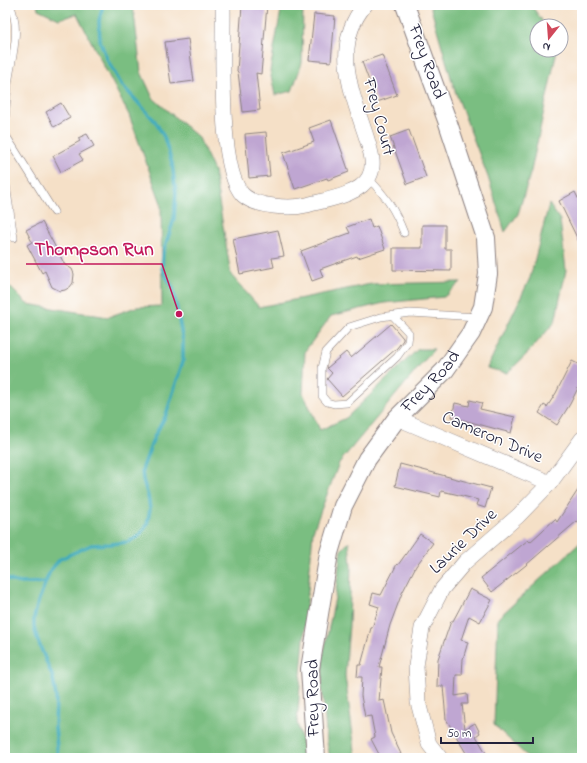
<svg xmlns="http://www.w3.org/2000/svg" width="587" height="763" font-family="'Indie Flower',sans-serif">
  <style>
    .forest { fill: #7abe81; stroke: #4e705e }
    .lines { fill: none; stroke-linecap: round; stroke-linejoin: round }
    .stream { stroke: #3eaabd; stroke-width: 3.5 }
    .building { fill: #bfa6d2 }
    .service-casing { stroke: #8c8181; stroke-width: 8 }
    .minor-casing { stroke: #8c8181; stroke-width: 16 }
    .tertiary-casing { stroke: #8c8181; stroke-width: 20 }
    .service { stroke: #fff; stroke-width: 7 }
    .minor { stroke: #fff; stroke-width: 15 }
    .tertiary { stroke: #fff; stroke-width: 18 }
    .labels { text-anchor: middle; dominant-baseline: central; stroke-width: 3; stroke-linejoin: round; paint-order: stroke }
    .street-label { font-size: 18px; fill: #22223b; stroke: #fff }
    .leader { fill: none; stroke: #c2185b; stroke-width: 1.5 }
    .callout-dot { fill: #c2185b; stroke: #fff; stroke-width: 1.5 }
    .callout-label { font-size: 19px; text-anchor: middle; font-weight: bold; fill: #c2185b; stroke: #fff; stroke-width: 3; stroke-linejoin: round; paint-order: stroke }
  </style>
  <rect width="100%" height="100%" fill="#fff"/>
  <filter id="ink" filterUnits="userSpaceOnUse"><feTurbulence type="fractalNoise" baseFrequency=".025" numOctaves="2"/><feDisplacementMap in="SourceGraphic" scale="8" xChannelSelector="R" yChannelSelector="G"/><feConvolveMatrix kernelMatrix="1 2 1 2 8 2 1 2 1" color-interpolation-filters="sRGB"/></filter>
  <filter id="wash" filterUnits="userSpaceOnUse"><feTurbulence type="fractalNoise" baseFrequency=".012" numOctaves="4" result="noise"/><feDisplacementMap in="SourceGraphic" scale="16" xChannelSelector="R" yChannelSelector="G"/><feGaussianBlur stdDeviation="0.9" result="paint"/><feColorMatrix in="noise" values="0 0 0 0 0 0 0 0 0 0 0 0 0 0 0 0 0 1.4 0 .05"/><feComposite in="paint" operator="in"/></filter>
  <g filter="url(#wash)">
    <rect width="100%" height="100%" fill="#f5e0c7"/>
    <path class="forest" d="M37,5H133L141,72L153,98L199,138L214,171L231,275L259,307L371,284L461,282L444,297L384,303L331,316L305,351L303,393L320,430L346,418L418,349H434L339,463L313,531L297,722L306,758H5V282L27,304L108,317L136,307L162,306L161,203L129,115L77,14L59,19L38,9Z
      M282,5H303L302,63L292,91L275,95L270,71Z
      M430,5H531L546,26H537V50H557L531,171L518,214L505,232L488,177L454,88Z
      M549,204L560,220L566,270L555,322L525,356L507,373L487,368L530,278Z
      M582,541V758H529L494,725L498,618Z
      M349,542L351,566L349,625L345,676L356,758H330L327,742L322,689L323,656L335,598L341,550Z"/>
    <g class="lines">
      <path class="stream" d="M5,578C18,585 31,583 45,582
        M58,758L55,727L56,697L53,678L38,641L34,627V618L38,602L50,571L60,559L91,545L111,544L128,542L139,536L147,525L150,509L148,496L143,480L142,470L154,437L166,415L183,361V341L173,288L162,269L163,253L174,219L176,193L172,163L164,137L155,121L121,84L107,59L100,41L99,21L103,5"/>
    </g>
    <g id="blocks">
      <path class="building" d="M242,5H267L261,74L256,73L260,110L243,112L238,72L237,71Z
        M314,14L335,16L331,62L309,60Z
        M188,39L194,81L171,84L165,42Z
        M382,55L397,95L377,102L362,62Z
        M61,103L70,118L54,127L46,112Z
        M331,120L349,172L328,180L327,178L295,189L283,153L314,142L309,128Z
        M409,130L426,177L407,184L390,137Z
        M266,132L270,176L249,178L245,134Z
        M87,134L94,146L79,154L83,160L61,172L53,156L80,141L78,138Z
        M575,192L582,206V248L559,201Z
        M369,219L372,228L377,226L385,249L358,258L357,256L320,269L323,277L312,281L301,251L350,233L347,227Z
        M42,222L65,265L72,269L74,274L73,283L70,287L65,290L60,291L52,287L45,271L42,273L27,245L32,242L26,230Z
        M422,225H445V249H451V271L393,270V248H422Z
        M278,230L284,256L272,258L274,267L240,274L233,239Z
        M391,324L403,338V340L397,348L342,396L327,379L332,373L327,368L346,352L351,358Z
        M572,361L582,366V380L570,404L557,425L539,413L544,405L547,407L556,393Z
        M470,400L482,403L480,409L515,417L511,433L452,417L455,403L469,406Z
        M400,464L491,488L485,508L476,505L478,500L455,494L441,491L440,497L395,486Z
        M582,484V524L577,521L526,565L492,592L481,578L528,540L530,542L555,519L557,522Z
        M420,534L433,543L416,566L402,593L390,625L379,667H382L379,701L384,700L391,733L401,754L392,758H381L371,739L375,737L371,716L365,717L361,696L362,677H357L358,665H361L371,628H372L379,607L370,604L373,593L381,595L397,564L398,565Z
        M470,589L492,600L480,622L469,616L461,640L468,642L463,659L462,675H456L455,696L467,694L468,704H462L465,729L475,723L480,733L476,736L489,758H469L446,719L443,686H437L438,659L451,621H453Z"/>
    </g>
  </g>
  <g filter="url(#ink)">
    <use href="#blocks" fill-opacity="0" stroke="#8c8181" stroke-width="1"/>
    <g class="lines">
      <g class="service-casing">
        <path id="service" d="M5,120C6,108 7,97 8,85C11,59 22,30 10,5
          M5,134L54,212
          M5,162V178L14,238
          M369,179C386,196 395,210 404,233
          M393,316L409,333L408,342L397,357L347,403L334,404L327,402L322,396V368L326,352L349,327L381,317L410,313L478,317"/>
      </g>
      <g class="minor-casing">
        <path id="minor" d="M223,5C224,44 217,169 243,195C256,207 290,209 307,205C325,200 360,195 369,177C376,165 370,149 366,136C352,93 331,45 365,5
          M397,418L550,483
          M440,758L429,744L418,702L416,666L422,628L442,589L465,562L518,516L550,483L582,439"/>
      </g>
      <g class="tertiary-casing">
        <g id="tertiary">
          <path id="s1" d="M316,758L310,669L329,553L343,506L367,459L397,418L445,370L471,333L483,307L488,274L486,238L448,123L405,5"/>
        </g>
      </g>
      <use href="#service" class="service"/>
      <use href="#minor" class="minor"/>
      <use href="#tertiary" class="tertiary"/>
    </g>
  </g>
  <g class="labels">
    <g class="street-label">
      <text transform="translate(426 62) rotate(70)">Frey Road</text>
      <text transform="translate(378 117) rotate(75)">Frey Court</text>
      <text stroke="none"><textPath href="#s1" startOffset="409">Frey Road</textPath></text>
      <text transform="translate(492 438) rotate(23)">Cameron Drive</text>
      <text transform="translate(464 542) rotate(-44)">Laurie Drive</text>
      <text transform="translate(314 698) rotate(-91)">Frey Road</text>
    </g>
  </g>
  <path class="leader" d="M179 314L162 264H26"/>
  <circle class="callout-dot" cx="179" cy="314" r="4"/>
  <g class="callout-label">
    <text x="94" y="255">Thompson Run</text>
  </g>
  <rect width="587" height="763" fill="none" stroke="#fff" stroke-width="20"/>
  <g transform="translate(549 38) rotate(197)"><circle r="19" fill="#ffffff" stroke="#a7a7b1"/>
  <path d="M0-3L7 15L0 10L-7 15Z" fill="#d1495b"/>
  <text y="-6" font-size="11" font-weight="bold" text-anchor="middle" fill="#22223b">N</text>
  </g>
  <path d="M441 737v6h92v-6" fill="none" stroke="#22223b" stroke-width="2"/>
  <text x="447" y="737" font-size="12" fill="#22223b" stroke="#ffffff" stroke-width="3" paint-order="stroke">50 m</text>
</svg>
